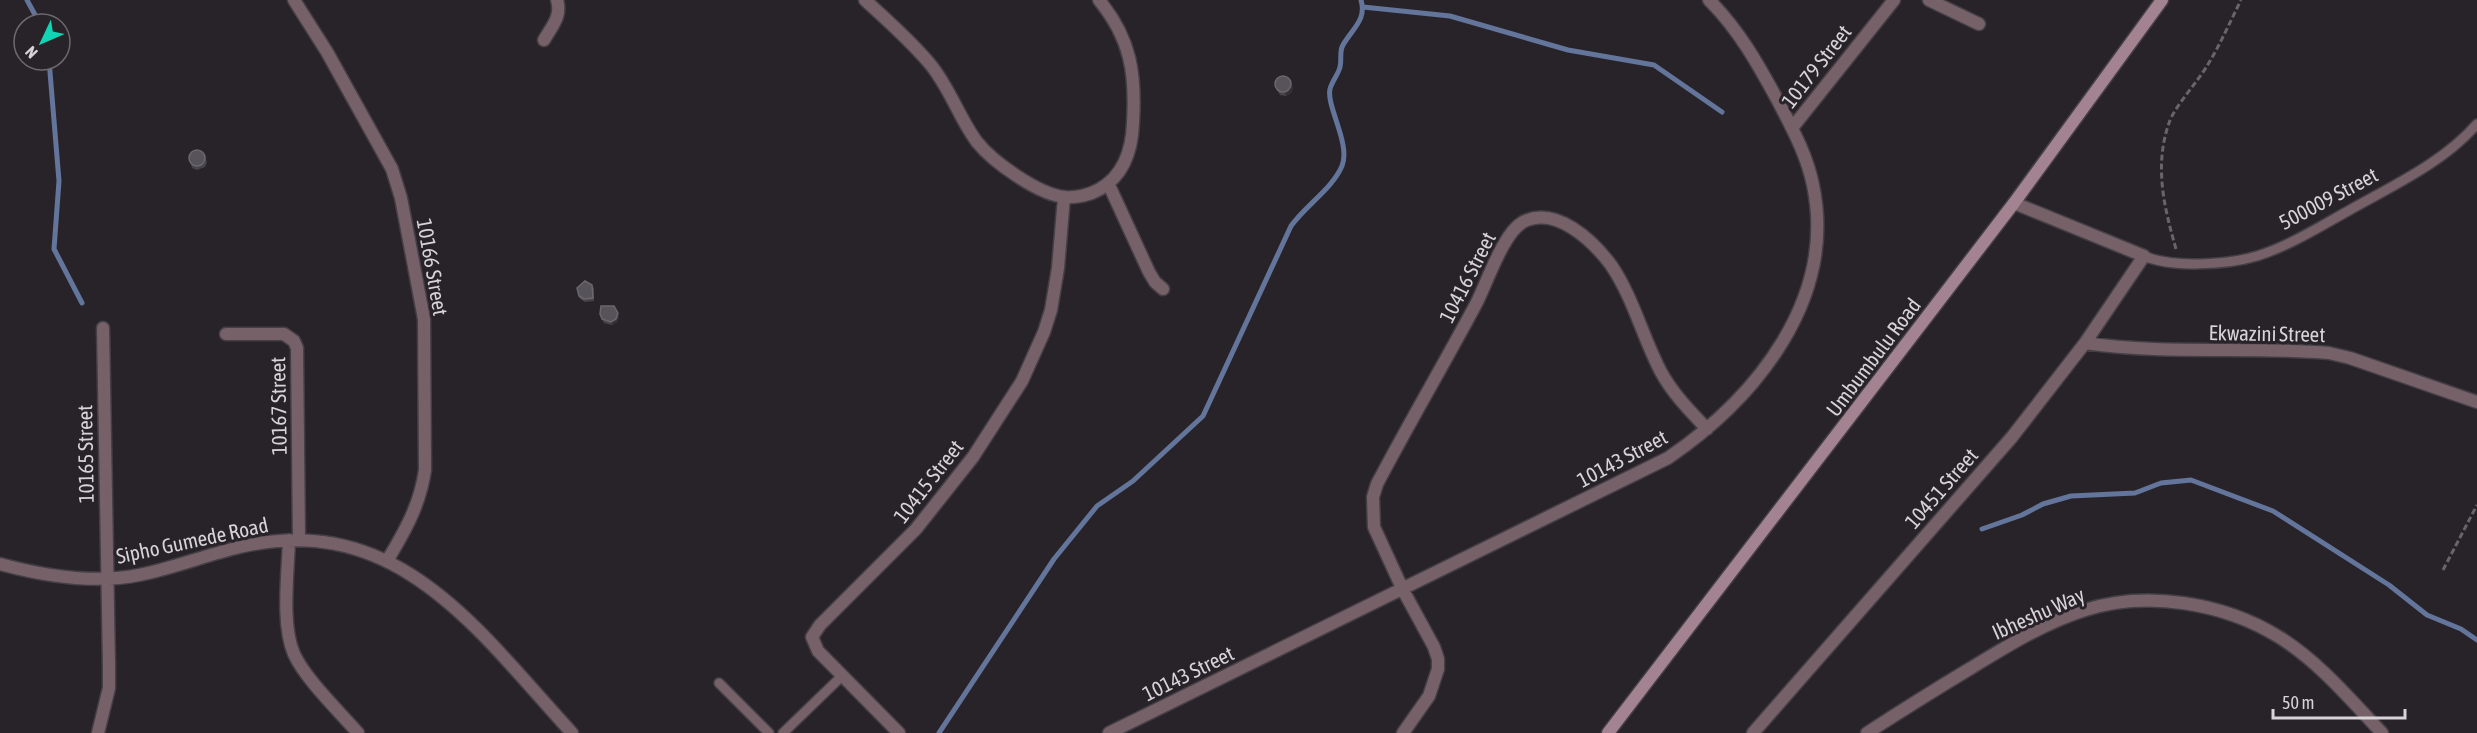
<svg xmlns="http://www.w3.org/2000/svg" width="2477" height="733" font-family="'Asap Condensed',sans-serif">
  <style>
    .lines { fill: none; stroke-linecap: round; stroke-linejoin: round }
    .stream { stroke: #63759b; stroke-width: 5 }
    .service-casing { stroke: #443f45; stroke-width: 12 }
    .minor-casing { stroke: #443f45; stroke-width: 15 }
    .secondary-casing { stroke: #443f45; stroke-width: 15 }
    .path { stroke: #69646a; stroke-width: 3; stroke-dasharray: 6 3; stroke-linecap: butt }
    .service { stroke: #766169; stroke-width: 9 }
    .minor { stroke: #766169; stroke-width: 12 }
    .secondary { stroke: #a3838f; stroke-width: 12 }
    .wall { fill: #46444b }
    .shaded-wall { fill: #333037 }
    .building { fill: #56535a; stroke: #6a676d; stroke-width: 1.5 }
    .labels { text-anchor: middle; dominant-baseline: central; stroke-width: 6; stroke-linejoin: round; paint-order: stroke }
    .street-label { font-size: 21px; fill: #d7d3d7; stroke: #282329 }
  </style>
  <rect width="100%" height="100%" fill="#282329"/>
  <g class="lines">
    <path class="stream" d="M27,0L40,24
      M1363,7L1450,16L1568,50L1654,65L1722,112
      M49,60L59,181L54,249L82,303
      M1982,529L2022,515L2043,504L2071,496L2135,493L2161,483L2191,480L2273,511L2389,585L2427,615L2461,629L2477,640
      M939,733L1054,559L1097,506L1133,481L1203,416L1291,226C1306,205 1332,189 1342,166C1351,144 1326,106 1330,89C1332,81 1338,75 1340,67C1342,60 1339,51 1343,45C1352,29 1367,20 1361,0"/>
    <g class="service-casing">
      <path id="service" d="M2144,256C2172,268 2227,265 2257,256C2289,246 2319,227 2348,211C2392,186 2443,163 2477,124
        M719,683L769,733
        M783,733L843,675"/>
    </g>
    <g class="minor-casing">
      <path id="minor" d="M294,0L327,52L392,169L401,198L424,319L425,470C420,505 405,531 387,561
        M865,0C888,21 911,41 930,64C950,88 959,118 977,142C993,162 1039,195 1065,197C1076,198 1090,195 1100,189C1124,175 1132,150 1133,123C1136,74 1131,39 1099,0
        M1929,0L1979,24
        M544,40C552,26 562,16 557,0
        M1792,128L1894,0
        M1108,183L1149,272L1155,282L1163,289
        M226,334H284L294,341L297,348L299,540
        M2085,343C2166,355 2248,346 2329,353L2350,358L2477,402
        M289,540C288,573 281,624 294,654C306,680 339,711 358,733
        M0,564C44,576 94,584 139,575C174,568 206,555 240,547C398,510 479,632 572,733
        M98,733L109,688V666L103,328
        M899,733L818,651L812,637L820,625L916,529L973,457L1022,381L1044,332L1051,310L1058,268L1064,197
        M1109,733L1668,458C1756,398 1837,299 1813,185C1807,155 1792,128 1778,101C1758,64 1739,30 1709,0
        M1403,733L1429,696L1438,669V659L1434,647L1403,590L1374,527L1373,497L1377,484C1409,423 1444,364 1476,304C1487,283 1503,233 1523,222C1556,205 1593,241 1611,265C1633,297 1643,338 1661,372C1673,394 1690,411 1707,429
        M1753,733L2012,437L2085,343L2144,256L2014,203
        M1867,733C1901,711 1936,689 1971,668C2007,646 2044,623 2085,610C2147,590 2224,603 2279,637C2319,662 2350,699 2382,733"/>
    </g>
    <g class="secondary-casing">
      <path id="secondary" d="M1608,733L2014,203L2162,0"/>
    </g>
    <path class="path" d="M2176,249C2164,207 2154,166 2169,123C2173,109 2198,81 2207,66C2220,45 2230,22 2241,0
      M2443,570L2477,505"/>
    <use href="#service" class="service"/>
    <use href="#minor" class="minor"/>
    <use href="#secondary" class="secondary"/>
  </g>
  <path class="wall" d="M1274,85L1293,88L1291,93L1286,96L1280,95Z
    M204,153L207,162L205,167L197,170L192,168L189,156Z
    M592,285L594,288V301L585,302L580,299L577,288Z
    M619,317L617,322L612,325L604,323L601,318Z"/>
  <path class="shaded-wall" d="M1292,84L1293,88L1291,93L1286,96L1285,93Z
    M618,313L619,317L617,322L612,325L611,322Z"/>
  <path class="building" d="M1275 84a8 8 0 1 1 16 0a8 8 0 1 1-16 0Z
    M189 158a8 8 0 1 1 16 0a8 8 0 1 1-16 0Z
    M585,281L592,285L593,298L584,299L579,296L577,288Z
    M601,306H614L618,313L616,319L611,322L602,319L600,314Z"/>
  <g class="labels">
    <g class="street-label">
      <text transform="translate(1816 66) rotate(-52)">10179 Street</text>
      <text transform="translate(2328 198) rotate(-28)">500009 Street</text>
      <text transform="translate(433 267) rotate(80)">10166 Street</text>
      <text transform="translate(1467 277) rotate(-63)">10416 Street</text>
      <text transform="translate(2267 333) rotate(1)">Ekwazini Street</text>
      <text transform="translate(1873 357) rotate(-53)">Umbumbulu Road</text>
      <text transform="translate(278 406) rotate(-91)">10167 Street</text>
      <text transform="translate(85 454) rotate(-91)">10165 Street</text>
      <text transform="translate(1622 458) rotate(-28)">10143 Street</text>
      <text transform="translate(928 481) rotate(-52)">10415 Street</text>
      <text transform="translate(1941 488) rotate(-49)">10451 Street</text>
      <text transform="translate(192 540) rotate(-12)">Sipho Gumede Road</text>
      <text transform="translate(2038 613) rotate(-24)">Ibheshu Way</text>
      <text transform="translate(1188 673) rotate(-26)">10143 Street</text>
    </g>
  </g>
  <g transform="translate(42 42) rotate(226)"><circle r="28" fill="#282329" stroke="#6e696f" stroke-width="1.5"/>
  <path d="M0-4.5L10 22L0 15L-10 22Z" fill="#10d5b4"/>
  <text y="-9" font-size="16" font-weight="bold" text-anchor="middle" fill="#d7d3d7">N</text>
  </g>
  <path d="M2273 709v9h132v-9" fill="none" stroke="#d7d3d7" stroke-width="3"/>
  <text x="2282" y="709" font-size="18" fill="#d7d3d7" stroke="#282329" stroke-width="4.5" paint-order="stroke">50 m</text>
</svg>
